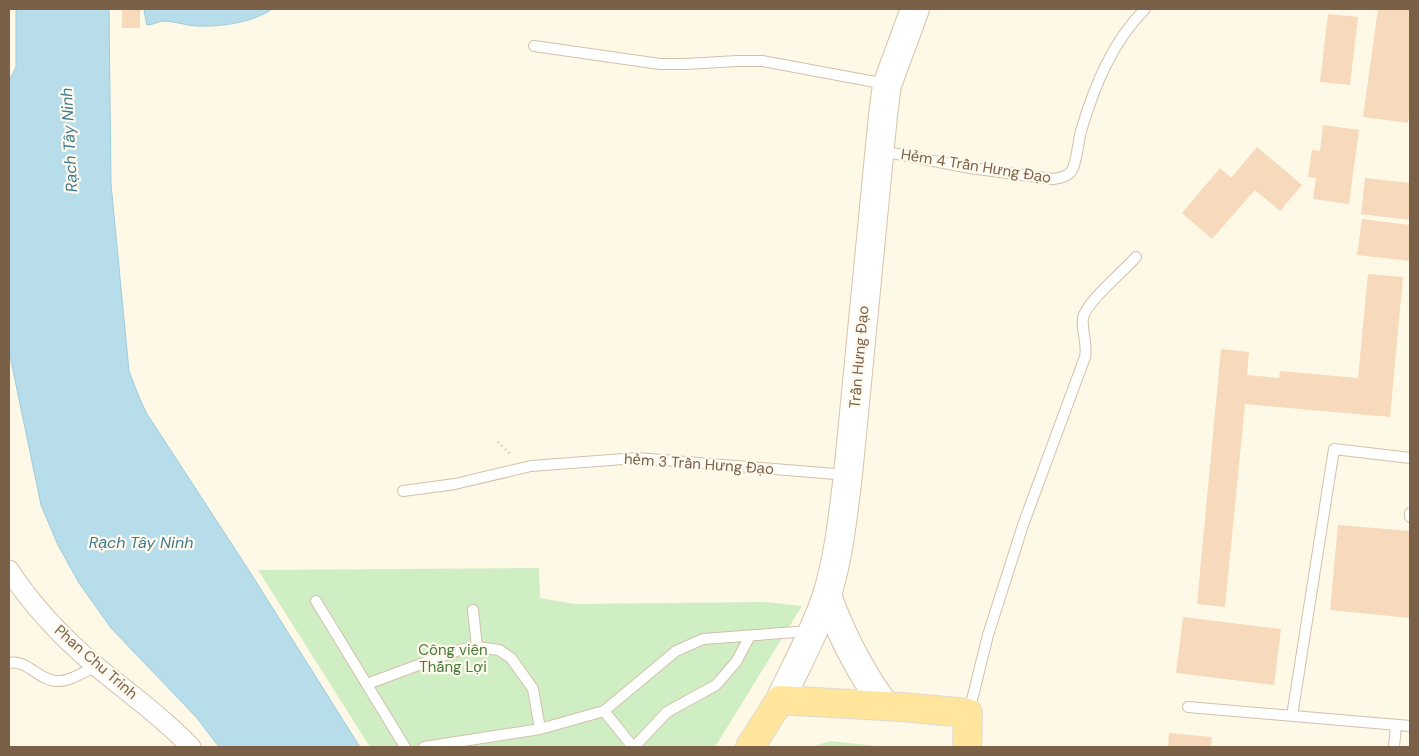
<svg xmlns="http://www.w3.org/2000/svg" width="1419" height="756" font-family="'DM Sans',sans-serif">
  <style>
    .green { fill: #cfeec3 }
    .water { fill: #b8ddea; stroke: #9dccdd }
    .building { fill: #f6dabb }
    .lines { fill: none; stroke-linecap: round; stroke-linejoin: round }
    .lane-casing { stroke: #d2c0aa; stroke-width: 12 }
    .street-casing { stroke: #d2c0aa; stroke-width: 21 }
    .secondary-casing { stroke: #d8c3aa; stroke-width: 30 }
    .primary-casing { stroke: #dfd9d3; stroke-width: 30 }
    .path { stroke: #dcbd9e; stroke-width: 3; stroke-dasharray: 1 4; stroke-linecap: butt }
    .lane { stroke: #fff; stroke-width: 10 }
    .street { stroke: #fff; stroke-width: 19 }
    .secondary { stroke: #fff; stroke-width: 28 }
    .primary { stroke: #ffe69c; stroke-width: 28 }
    .labels { text-anchor: middle; dominant-baseline: central; stroke-width: 4.5; stroke-linejoin: round; paint-order: stroke }
    .street-label { font-size: 15px; fill: #7b6048; stroke: #fffaee }
    .park-label { font-size: 15px; fill: #477b3c; stroke: #fffaee }
    .water-label { font-size: 16px; font-style: italic; fill: #3f7a90; stroke: #fffaee }
  </style>
  <rect width="100%" height="100%" fill="#fef8e6"/>
  <path class="green" d="M539,568L540,598L574,604L765,602L802,606L715,747H370L258,570Z
    M830,741L887,747H811Z"/>
  <path class="water" d="M16,9H109L111,184L129,371L139,397L147,414L248,569L360,747H219L197,718L111,628L79,583L58,545L41,505L9,351V81L16,67Z
    M147,9H272C252,23 220,27 196,26C186,25 176,22 165,21C158,21 153,25 147,25L144,11Z"/>
  <path class="building" d="M122,9H140V28H122Z
    M1378,9H1410V109L1408,123L1363,117Z
    M1328,14L1358,17L1350,85L1320,82Z
    M1323,125L1359,130L1349,204L1313,199L1316,178L1308,177L1312,150L1320,151Z
    M1257,147L1302,185L1280,211L1255,190L1212,239L1182,213L1220,168L1231,178Z
    M1365,178L1410,183V220L1361,214Z
    M1362,219L1410,225V261L1357,255Z
    M1368,274L1403,277L1390,417L1245,404L1225,607L1197,604L1221,349L1249,352L1247,375L1279,378L1280,371L1358,378Z
    M1338,525L1410,531V618L1330,610Z
    M1183,617L1281,629L1274,685L1176,673Z
    M1169,733L1212,737L1211,747H1168Z"/>
  <g class="lines">
    <g class="lane-casing">
      <path id="lane" d="M534,46L660,64H686L737,61H762L886,84
        M882,151L970,168L1053,179C1060,178 1066,177 1071,172C1077,163 1078,142 1081,131C1094,87 1112,42 1145,9
        M403,491L455,484L531,466L637,458L848,475
        M1410,517V513
        M316,601L405,747
        M473,610L477,647
        M9,663C27,659 38,680 56,681C69,682 84,672 96,666
        M367,684L459,650L477,647L499,650L511,658L533,689L540,729
        M1188,707L1410,726
        M604,711L633,747
        M969,712L988,635L1023,525L1085,357C1088,343 1081,331 1083,318C1086,302 1124,271 1136,257
        M1292,716L1334,449L1410,458
        M424,747L540,729L604,711L676,651L703,639L809,631
        M634,747L667,712L716,685L736,662L750,636
        M1394,747L1396,725"/>
    </g>
    <g class="street-casing">
      <path id="street" d="M9,570C33,607 64,639 97,667C129,693 162,717 191,747"/>
    </g>
    <g class="secondary-casing">
      <path id="secondary" d="M827,595C841,635 860,671 885,706
        M780,700C796,666 815,632 827,595C839,556 843,515 848,475L883,115L887,85L915,9"/>
    </g>
    <g class="primary-casing">
      <path id="primary" d="M750,747L780,700L901,707L968,713L967,747"/>
    </g>
    <path class="path" d="M498,442L511,455"/>
    <use href="#lane" class="lane"/>
    <use href="#street" class="street"/>
    <use href="#secondary" class="secondary"/>
    <use href="#primary" class="primary"/>
  </g>
  <g class="labels">
    <g class="street-label">
      <text transform="translate(976 166) rotate(9)">Hẻm 4 Trần Hưng Đạo</text>
      <text transform="translate(859 357) rotate(-85)">Trần Hưng Đạo</text>
      <text transform="translate(699 464) rotate(4)">hẻm 3 Trần Hưng Đạo</text>
      <text transform="translate(96 662) rotate(41)">Phan Chu Trinh</text>
    </g>
    <g class="park-label">
      <text x="453" y="650">Công viên<tspan x="453" dy="17">Thắng Lợi</tspan></text>
    </g>
    <g class="water-label">
      <text transform="translate(69 140) rotate(-93)">Rạch Tây Ninh</text>
      <text x="141" y="542">Rạch Tây Ninh</text>
    </g>
  </g>
  <rect width="1419" height="756" fill="none" stroke="#7b6048" stroke-width="20"/>
</svg>
